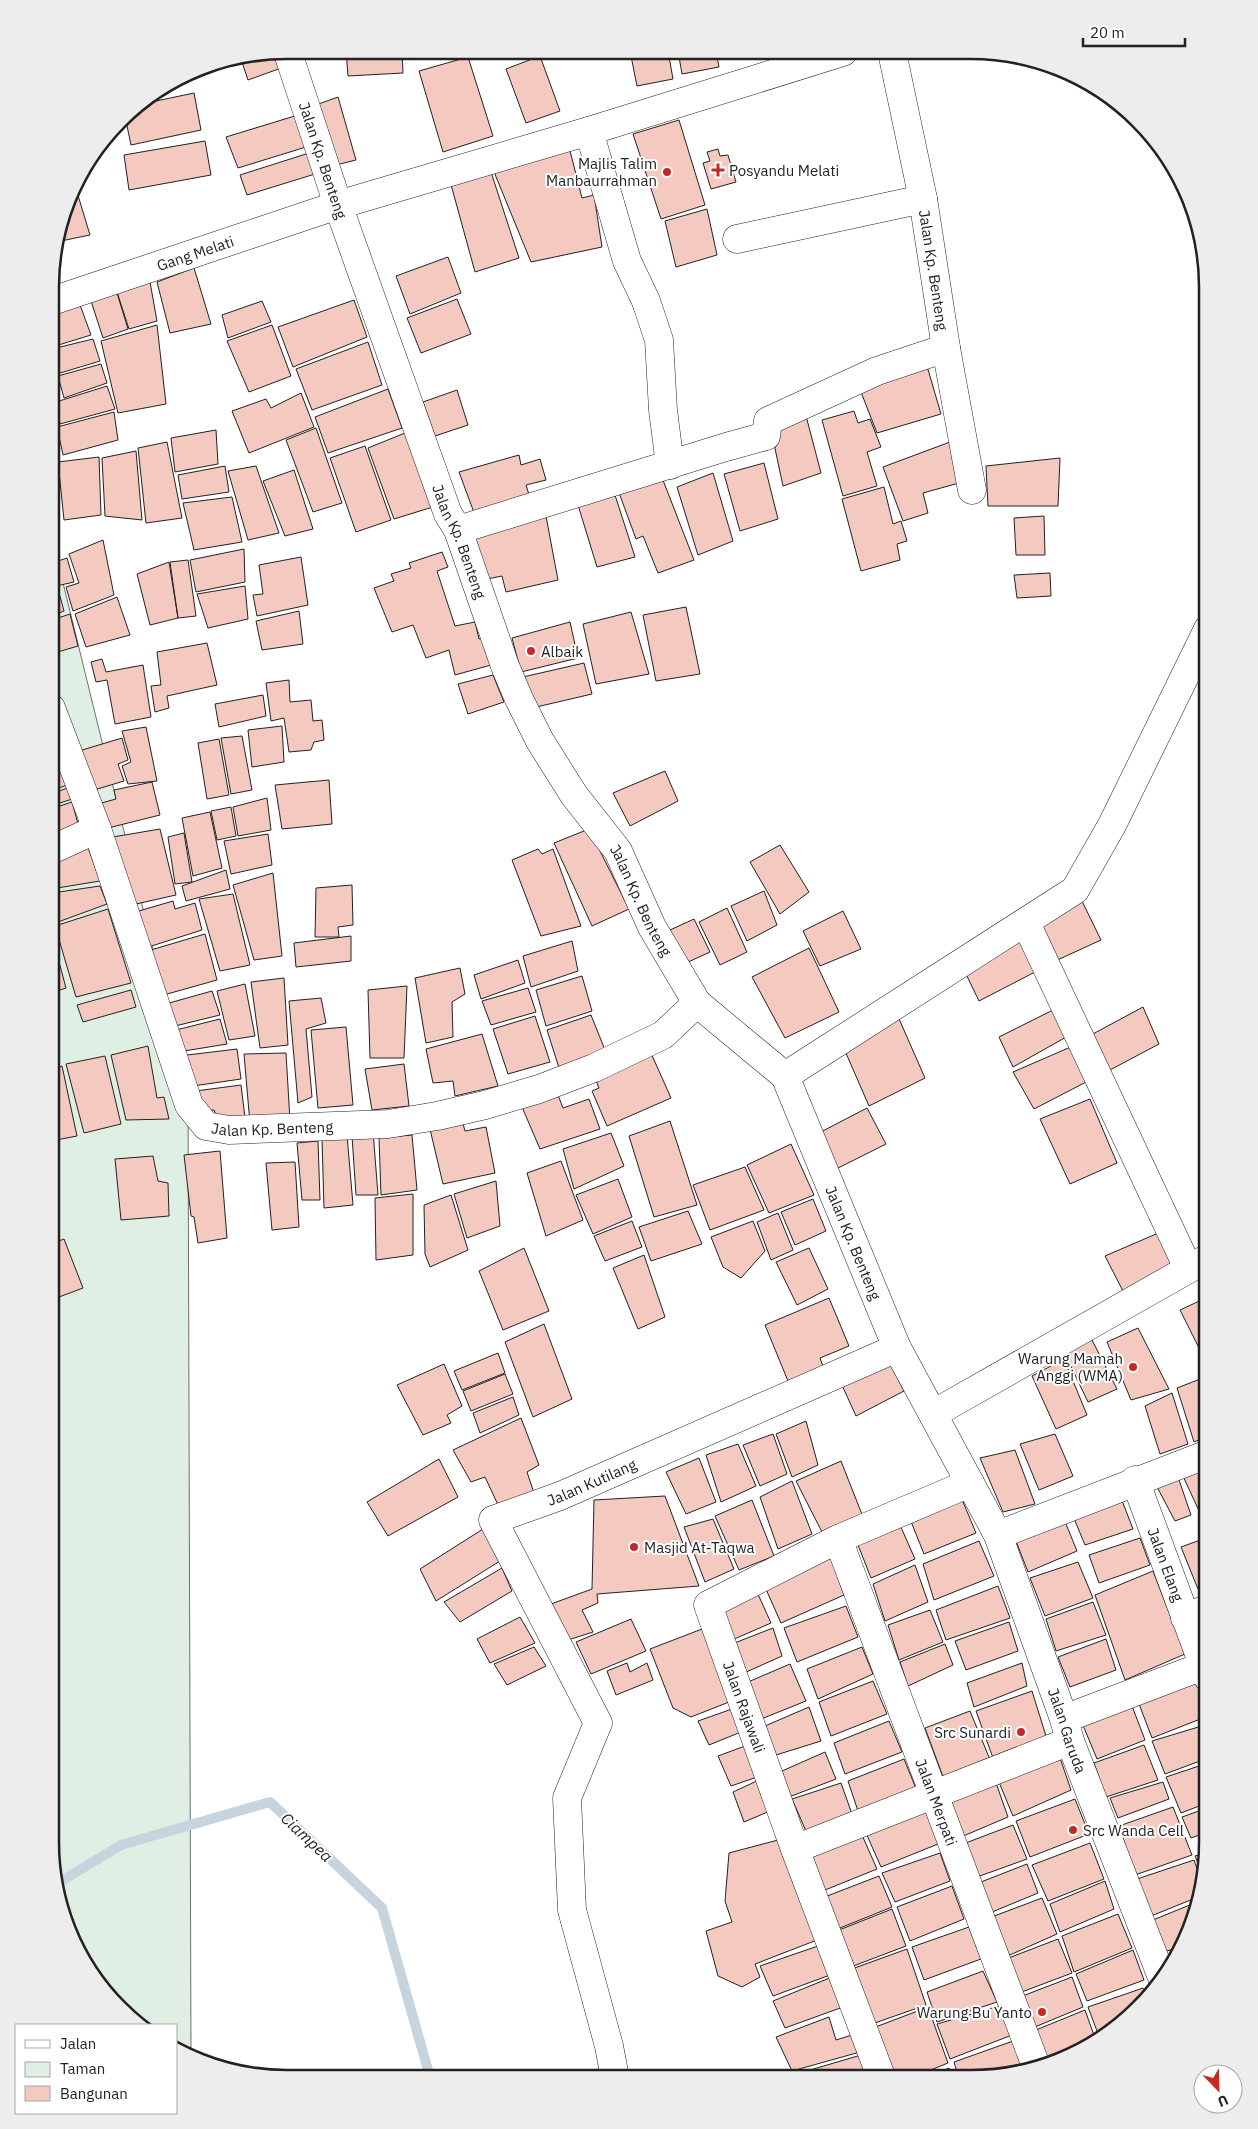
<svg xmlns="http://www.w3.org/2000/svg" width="1258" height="2129" font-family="'IBM Plex Sans',sans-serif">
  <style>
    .green { fill: #e0efe3; stroke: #6f6f6f }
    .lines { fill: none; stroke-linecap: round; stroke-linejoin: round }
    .stream { stroke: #c7d3dd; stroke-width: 10 }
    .building { fill: #f3c9c0; stroke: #222 }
    .minor-casing { stroke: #222; stroke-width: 29 }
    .minor { stroke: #fff; stroke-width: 28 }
    .poi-dot { fill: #c62828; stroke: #fff; stroke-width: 2 }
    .labels { text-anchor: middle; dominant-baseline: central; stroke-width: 4; stroke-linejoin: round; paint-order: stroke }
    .street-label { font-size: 15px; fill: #222; stroke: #fff }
    .poi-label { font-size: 15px; fill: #222; stroke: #fff; text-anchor: end }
    .water-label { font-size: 16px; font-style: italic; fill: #222; stroke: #fff }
    .rim { fill: none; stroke: #222; stroke-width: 2.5 }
  </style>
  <rect width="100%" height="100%" fill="#fff"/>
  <path class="green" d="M52,538L188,1092L191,2058L176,2049V2025H138L99,1986L68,1933L50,1842Z"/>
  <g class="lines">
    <path class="stream" d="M58,1883L121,1845L270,1802L382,1908L430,2077"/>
  </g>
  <path class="building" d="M346,50H402L403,73L348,76Z
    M630,51H668L673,79L637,86Z
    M678,51H716L719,67L682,74Z
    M727,51H756L728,56Z
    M278,52L284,67L248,80L241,59Z
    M540,56L560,111L526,123L506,69Z
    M468,57L493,136L443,152L419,71Z
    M232,61L192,76L190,72L196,68Z
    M194,93L201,130L131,145L125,116L130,109L137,105Z
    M338,97L356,160L328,167L310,107Z
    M298,115L306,147L238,168L226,137Z
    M679,120L705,205L661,219L633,134Z
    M205,141L211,175L129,190L124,155Z
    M568,143L582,198L594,195L602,247L531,262L492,167Z
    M718,149L720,156L728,155L736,182L711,189L703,163L710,161L707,152Z
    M309,153L315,174L247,195L240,175Z
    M490,169L519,258L475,272L450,181Z
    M74,182L90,235L56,242Z
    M707,209L717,255L676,267L665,221Z
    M448,257L461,293L410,314L396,276Z
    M194,268L211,324L170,333L157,282Z
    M150,282L157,321L129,329L117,292Z
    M117,293L128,329L103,338L91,301Z
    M457,299L471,334L421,353L407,318Z
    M354,300L367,337L293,367L278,327Z
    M262,301L271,322L228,338L222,315Z
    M79,302L91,335L52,347V311Z
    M157,325L166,404L118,413L101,341Z
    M272,325L291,376L249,392L227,341Z
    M93,339L100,361L57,374L52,349Z
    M368,342L382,385L312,410L296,369Z
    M101,364L107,383L64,398L58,376Z
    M927,366L941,414L877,433L859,387Z
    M107,386L115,409L60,424L56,402Z
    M388,389L402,428L328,453L315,417Z
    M457,390L468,425L435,436L423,402Z
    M301,393L314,427L249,453L232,411L266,399L271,408Z
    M854,411L858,423L870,419L881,447L867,452L877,486L843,496L822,420Z
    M114,412L118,440L63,455L57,427Z
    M805,412L821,473L783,486L770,425Z
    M316,428L342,503L313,512L286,440Z
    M216,430L218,464L175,472L171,438Z
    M410,431L436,506L394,519L368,448Z
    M167,442L182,518L146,523L138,448Z
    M950,442L959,483L923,493L928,513L903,521L883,467Z
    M365,446L391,520L356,532L330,458Z
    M136,451L142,520L105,516L102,458Z
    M519,455L521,465L540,459L546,480L526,485L531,501L476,518L459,472Z
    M99,457L101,515L64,520L58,462Z
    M1060,458L1058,506H988L986,466Z
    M764,463L778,519L740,531L724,474Z
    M225,466L229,492L182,499L178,475Z
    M256,466L279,533L248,540L228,471Z
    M294,470L313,529L285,536L263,481Z
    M713,473L733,541L698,555L677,487Z
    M661,475L694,560L658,573L643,536L636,539L618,490Z
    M884,487L893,524L901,521L907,541L897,544L900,560L861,571L842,499Z
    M615,495L635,557L597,567L578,505Z
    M52,497L59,523L52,525Z
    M232,497L242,542L194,550L183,503Z
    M545,511L558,580L506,592L502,576L487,579L471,531Z
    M1044,516L1045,555H1016L1014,518Z
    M103,540L114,595L73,611L66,587L79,583L69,554Z
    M244,549L245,582L196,592L190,560Z
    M442,552L448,567L437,571L455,626L475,622L479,639L484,637L491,665L455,675L449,650L426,658L413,625L392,632L374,588L394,581L391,574L411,568L409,563Z
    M301,557L308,605L257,616L253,595L263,594L259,565Z
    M67,558L74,582L52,587V563Z
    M188,560L196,616L178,618L170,562Z
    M169,562L178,618L150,625L137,574Z
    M1050,573L1051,596L1017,598L1014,575Z
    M245,586L248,619L208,628L197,594Z
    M58,589L64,611L52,616V591Z
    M117,597L130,635L86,647L75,614Z
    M686,607L700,674L656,681L643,615Z
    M299,611L303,644L262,650L256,621Z
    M631,612L649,674L596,684L583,624Z
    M70,614L78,646L51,654L52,620Z
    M570,622L578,658L521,672L512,638Z
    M207,643L217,685L167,696L169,708L155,712L151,686L161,685L157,652Z
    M102,659L106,672L143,665L151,717L115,724L107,680L96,682L91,662Z
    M584,663L592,694L532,708L523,677Z
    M493,675L504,702L468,714L458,684Z
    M289,680L290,702L311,700L313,721L322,720L324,740L314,742L311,750L289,752L284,718L271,721L266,683Z
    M263,695L266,716L219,727L215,704Z
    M282,726L284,762L252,767L248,730Z
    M146,727L157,781L128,784L122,766L131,762L122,731Z
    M242,736L252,790L231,794L221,738Z
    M122,738L128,760L118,764L124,781L94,790L79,751Z
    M219,739L229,795L207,799L198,743Z
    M60,769L67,785L51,791V772Z
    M665,771L678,801L630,826L613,793Z
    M329,780L332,824L282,829L275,785Z
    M152,782L160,815L104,829L98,804L116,799L114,790Z
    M70,787L72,799L51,806V794Z
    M267,798L271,830L238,836L233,807Z
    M72,802L80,831L53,839L51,809Z
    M231,807L236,836L217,840L211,811Z
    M210,812L222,868L193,876L182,818Z
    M160,829L176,895L127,906L107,838Z
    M589,829L629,909L592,926L554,843Z
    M184,833L192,882L175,884L168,837Z
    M268,834L272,865L231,874L224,841Z
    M85,839L100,881L51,889V853Z
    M780,845L809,892L780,914L750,862Z
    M538,849L542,854L553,849L581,926L541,936L512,860Z
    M226,870L230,889L186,901L182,886Z
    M273,873L282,956L254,960L233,885Z
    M352,885L353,925L338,927L339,937H315L316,888Z
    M100,886L107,904L58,922L52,893Z
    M764,891L777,925L747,941L731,906Z
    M233,894L250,965L220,971L199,899Z
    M1079,895L1101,940L1053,962L1034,925Z
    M173,901L175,909L195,903L202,930L142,949L132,913Z
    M727,908L747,952L720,965L699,922Z
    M108,909L131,983L76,997L55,926Z
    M843,911L861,949L820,966L803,931Z
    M694,919L710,952L686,963L670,930Z
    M51,932L66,988L51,993Z
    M205,934L217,980L160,996L144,952Z
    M1020,934L1035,972L979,1001L963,968Z
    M351,936V961L296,967L294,943Z
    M572,941L578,971L531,987L523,956Z
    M809,948L839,1012L785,1038L752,977Z
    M518,960L525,983L481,999L474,975Z
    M460,968L465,994L452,1002L453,1037L426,1043L415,978Z
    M582,976L592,1011L546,1026L536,990Z
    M284,978L288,1045L260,1048L251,982Z
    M245,984L255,1036L229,1040L217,991Z
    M407,986L404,1058H370L368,990Z
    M528,988L536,1012L491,1025L482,1001Z
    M131,990L136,1007L83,1022L77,1005Z
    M212,991L220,1015L171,1027L162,1005Z
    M321,998L326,1023L306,1029L312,1097L298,1103L289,1001Z
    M1143,1007L1159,1044L1108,1071L1091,1035Z
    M1055,1009L1068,1036L1013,1067L999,1037Z
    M896,1012L925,1078L869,1106L842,1044Z
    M591,1015L607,1055L560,1071L547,1030Z
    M535,1016L550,1062L508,1074L493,1029Z
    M220,1019L227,1044L178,1052L172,1031Z
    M346,1027L353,1105L318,1108L311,1030Z
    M482,1034L498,1086L455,1096L453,1081L433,1083L426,1049Z
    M148,1046L157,1098L164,1097L169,1119L126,1120L111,1055Z
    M1073,1046L1088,1081L1034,1109L1013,1072Z
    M237,1049L241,1079L186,1087L179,1056Z
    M286,1053L290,1121L250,1124L244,1054Z
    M651,1053L671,1098L607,1126L592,1091L599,1088L595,1078Z
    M105,1056L121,1124L84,1133L66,1064Z
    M404,1064L409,1106L372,1110L365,1069Z
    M62,1066L77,1136L51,1141V1071Z
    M241,1085L246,1126L220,1124L214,1110L200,1111L188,1092Z
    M558,1095L563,1108L589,1099L600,1129L540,1149L522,1107Z
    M1090,1099L1117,1163L1070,1184L1040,1119Z
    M867,1108L886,1144L832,1171L815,1135Z
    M462,1120L465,1131L486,1127L495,1173L443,1184L429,1125Z
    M670,1121L697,1205L654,1217L629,1136Z
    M373,1131L378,1195H356L352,1136Z
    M611,1133L624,1166L574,1189L563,1149Z
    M347,1135L353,1205L324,1208L322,1139Z
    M412,1135L417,1190L381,1195L379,1138Z
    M318,1141L320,1200H302L297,1143Z
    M791,1144L814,1195L769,1213L747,1165Z
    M220,1151L227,1238L198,1243L194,1217L191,1216L184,1155Z
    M153,1156L158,1181L168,1183L169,1216L121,1220L115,1159Z
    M561,1161L583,1220L546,1236L527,1173Z
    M295,1162L299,1227L272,1230L266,1163Z
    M745,1167L764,1210L710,1230L693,1185Z
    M618,1179L632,1217L593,1234L576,1195Z
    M496,1181L500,1226L467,1238L454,1194Z
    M413,1194V1255L376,1260L375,1198Z
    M451,1195L468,1250L430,1267L425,1254L424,1205Z
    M813,1199L826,1231L795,1245L781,1212Z
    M688,1211L702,1244L651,1261L639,1227Z
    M778,1213L793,1250L771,1260L757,1222Z
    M632,1221L642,1247L605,1261L594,1236Z
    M753,1221L765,1251L741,1278L723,1267L711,1237Z
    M1163,1231L1179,1265L1124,1293L1105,1256Z
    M64,1239L83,1288L51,1300V1244Z
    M524,1248L549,1311L503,1330L479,1271Z
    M809,1248L828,1289L797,1305L776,1262Z
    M644,1255L665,1317L638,1329L613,1268Z
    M1208,1297V1366L1180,1310Z
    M829,1298L849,1346L820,1358L824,1369L788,1381L765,1325Z
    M544,1324L572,1399L533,1417L505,1342Z
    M1138,1328L1169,1389L1131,1400L1107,1342Z
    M1092,1340L1117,1389L1088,1402L1064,1352Z
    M498,1353L505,1373L462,1390L454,1371Z
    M1064,1359L1087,1415L1056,1429L1032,1376Z
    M889,1362L904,1391L856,1416L841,1383Z
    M444,1364L462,1406L447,1415L451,1423L423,1435L397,1385Z
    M505,1374L513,1394L471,1411L463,1391Z
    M1208,1376V1436L1194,1442L1177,1388Z
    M1172,1393L1188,1444L1160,1454L1145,1406Z
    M513,1397L519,1415L480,1433L473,1413Z
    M521,1418L539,1465L527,1472L534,1493L499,1507L485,1477L471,1482L453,1450Z
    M806,1421L818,1465L792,1477L776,1434Z
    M773,1434L787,1474L760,1486L743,1445Z
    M1055,1434L1073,1476L1039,1490L1020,1444Z
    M738,1444L756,1486L721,1502L706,1455Z
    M1015,1450L1035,1504L1003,1512L980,1458Z
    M699,1458L716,1502L686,1514L666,1472Z
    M439,1459L458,1497L388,1536L367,1502Z
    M841,1461L863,1517L823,1534L796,1481Z
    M1208,1464V1526H1206L1182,1474Z
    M1178,1477L1191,1515L1175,1521L1156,1485Z
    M792,1481L812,1534L778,1549L760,1497Z
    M665,1496L699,1586L597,1594L598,1603L582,1610L593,1632L568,1640L551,1604L592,1589L594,1500Z
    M961,1497L976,1533L924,1554L910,1519Z
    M1121,1498L1133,1529L1085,1545L1073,1516Z
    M752,1500L774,1556L739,1570L715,1516Z
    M713,1519L734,1569L705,1582L684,1527Z
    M1064,1519L1077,1551L1028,1572L1014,1536Z
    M900,1525L915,1559L871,1578L858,1545Z
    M483,1529L500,1561L436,1601L420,1569Z
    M1140,1538L1150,1565L1099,1583L1089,1555Z
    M1206,1538L1208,1587L1198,1589L1181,1547Z
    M979,1541L994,1576L934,1600L923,1564Z
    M831,1558L844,1595L781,1623L765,1587Z
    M1078,1562L1093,1598L1045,1616L1030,1578Z
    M915,1565L928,1602L885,1621L873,1584Z
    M502,1568L512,1591L460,1622L444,1602Z
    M1153,1571L1185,1654L1125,1680L1095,1595Z
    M998,1586L1010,1618L946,1640L936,1610Z
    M757,1592L771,1623L732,1640L721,1608Z
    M1093,1602L1106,1635L1056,1651L1046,1619Z
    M846,1606L858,1637L797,1662L784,1628Z
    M930,1610L943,1642L899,1660L888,1625Z
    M520,1617L535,1643L490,1663L477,1639Z
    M631,1619L646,1651L591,1674L576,1642Z
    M1009,1622L1018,1651L966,1670L955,1641Z
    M773,1628L782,1656L744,1673L732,1644Z
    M702,1629L729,1702L691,1717L673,1708L650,1649Z
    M1106,1639L1116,1670L1070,1687L1058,1657Z
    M945,1644L953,1665L908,1686L900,1662Z
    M534,1647L546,1666L507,1685L494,1664Z
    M862,1647L873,1674L818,1699L807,1669Z
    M627,1663L630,1672L647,1663L653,1680L616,1695L607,1671Z
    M1022,1663L1027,1686L974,1707L967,1683Z
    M790,1664L806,1701L761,1719L748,1682Z
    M873,1681L887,1714L831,1736L819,1702Z
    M1196,1682L1208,1708V1716L1152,1738L1139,1704Z
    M1032,1691L1046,1736L993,1758L976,1711Z
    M1132,1706L1145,1740L1097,1759L1082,1723Z
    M809,1707L821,1741L776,1755L765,1726Z
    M732,1709L741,1732L709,1745L698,1721Z
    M970,1711L991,1762L945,1782L925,1728Z
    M889,1721L902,1752L845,1774L834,1743Z
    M1205,1725L1208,1733V1758L1165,1774L1152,1741Z
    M1144,1745L1158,1780L1106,1797L1094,1763Z
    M745,1746L757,1777L731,1786L718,1756Z
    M825,1752L836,1779L789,1797L782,1771Z
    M1059,1755L1071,1790L1013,1816L996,1775Z
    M904,1759L917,1791L859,1814L848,1781Z
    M1208,1763L1207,1803L1181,1813L1166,1777Z
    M759,1780L770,1811L744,1822L733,1792Z
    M995,1780L1008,1817L961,1837L948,1800Z
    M1163,1782L1169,1799L1118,1818L1110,1798Z
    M841,1783L852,1814L806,1831L792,1799Z
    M1075,1799L1089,1834L1030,1857L1016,1821Z
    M1173,1807L1192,1855L1135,1875L1119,1826Z
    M1207,1808V1832L1191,1838L1182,1817Z
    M927,1810L938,1844L881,1867L866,1833Z
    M1013,1825L1027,1859L977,1877L963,1844Z
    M862,1835L877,1869L820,1892L808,1858Z
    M778,1840L817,1940L755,1964L760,1977L742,1987L718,1976L706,1931L732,1922L725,1901L729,1853Z
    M1090,1843L1104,1879L1048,1901L1032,1865Z
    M1207,1852V1858L1203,1876L1195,1856Z
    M940,1853L950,1881L895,1902L882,1873Z
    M1194,1860L1202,1883L1198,1897L1151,1916L1137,1879Z
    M1027,1864L1038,1893L992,1912L981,1882Z
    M879,1876L892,1907L835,1930L822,1898Z
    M1105,1881L1114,1909L1060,1932L1050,1904Z
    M952,1886L964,1919L910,1941L897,1907Z
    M1042,1898L1057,1934L1003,1958L989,1918Z
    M1197,1902L1190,1933L1182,1946L1164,1952L1153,1920Z
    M892,1909L906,1946L848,1968L834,1932Z
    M1118,1914L1132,1948L1074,1972L1062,1936Z
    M969,1927L981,1959L924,1980L912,1947Z
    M1058,1939L1072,1973L1019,1993L1006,1959Z
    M818,1946L830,1975L773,1996L760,1966Z
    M907,1949L926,2005L872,2024L849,1970Z
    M1133,1950L1144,1980L1087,2001L1076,1974Z
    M983,1971L997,2002L937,2022L927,1992Z
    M832,1977L843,2007L785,2028L773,2001Z
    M1072,1977L1083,2007L1030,2029L1020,1997Z
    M1143,1988L1147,1998L1116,2030L1100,2039L1088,2007Z
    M999,2006L1012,2035L950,2059L937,2024Z
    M928,2007L948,2063L908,2079H895L873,2028Z
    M1085,2010L1096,2041L1062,2061L1044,2065L1031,2032Z
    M829,2017L836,2040L855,2034L860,2052L792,2071L776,2037Z
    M1013,2041L1023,2069L971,2079H959L954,2062Z
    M861,2055L870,2079H794L793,2075Z
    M949,2068L953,2079H922Z"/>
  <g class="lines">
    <g class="minor-casing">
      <g id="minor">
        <path id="s1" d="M287,50L338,205L448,514L458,530L505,666L519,699L540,741L574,795L618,851L652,927L697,1003L785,1076L897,1348L998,1535L1064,1719L1070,1741L1163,1980"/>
        <path id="s2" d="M892,52L923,199L946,348L972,490"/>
        <path d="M589,131L627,261L646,301L659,340L663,410L670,465"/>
        <path d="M737,239L923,199"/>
        <path id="s3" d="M52,301L338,205L589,131L843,52"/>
        <path d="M458,530L726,447L766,436L768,421L877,371L946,348"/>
        <path id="s4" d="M51,708L97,829L189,1105L206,1126L229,1130L388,1124L437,1116L485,1105L539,1089L594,1068L663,1035L697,1003"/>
        <path d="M51,850L97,829"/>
        <path d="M1026,923L1188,1268"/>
        <path d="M785,1076L1075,890L1112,825L1208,629"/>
        <path d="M933,1414L1208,1258"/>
        <path id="s5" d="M1135,1480L1208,1678"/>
        <path d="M998,1535L1208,1454"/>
        <path id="s6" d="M838,1539L1036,2066"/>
        <path d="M1185,1618L1208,1608"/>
        <path d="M1064,1719L1203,1666"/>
        <path d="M795,1849L1070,1741"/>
        <path id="s7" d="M615,2078L609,2046L572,1910L567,1798L598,1723L493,1520L560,1496L897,1348"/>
        <path d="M882,2079L795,1849L708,1605L838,1539L970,1483"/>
      </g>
    </g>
    <use href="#minor" class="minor"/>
  </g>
  <g class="poi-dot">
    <path d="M715.5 162.5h5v5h5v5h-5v5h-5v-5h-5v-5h5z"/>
    <circle cx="667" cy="172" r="5"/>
    <circle cx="531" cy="651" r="5"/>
    <circle cx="1133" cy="1367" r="5"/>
    <circle cx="634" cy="1547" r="5"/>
    <circle cx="1021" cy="1732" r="5"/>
    <circle cx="1073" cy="1830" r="5"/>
    <circle cx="1042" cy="2012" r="5"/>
  </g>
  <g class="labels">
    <g class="street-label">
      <text stroke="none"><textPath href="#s1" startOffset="116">Jalan Kp. Benteng</textPath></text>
      <text stroke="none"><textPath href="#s3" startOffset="151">Gang Melati</textPath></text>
      <text stroke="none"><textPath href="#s2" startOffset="222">Jalan Kp. Benteng</textPath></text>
      <text stroke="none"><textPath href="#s1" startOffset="521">Jalan Kp. Benteng</textPath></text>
      <text stroke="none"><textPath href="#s1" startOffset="926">Jalan Kp. Benteng</textPath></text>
      <text stroke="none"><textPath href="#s4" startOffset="514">Jalan Kp. Benteng</textPath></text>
      <text stroke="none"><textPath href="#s1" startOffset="1338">Jalan Kp. Benteng</textPath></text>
      <text stroke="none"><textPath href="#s7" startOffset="701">Jalan Kutilang</textPath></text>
      <text stroke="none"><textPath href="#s5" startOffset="90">Jalan Elang</textPath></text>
      <text transform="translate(744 1707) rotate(70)">Jalan Rajawali</text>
      <text stroke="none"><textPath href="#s1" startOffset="1872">Jalan Garuda</textPath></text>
      <text stroke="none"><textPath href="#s6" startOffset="281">Jalan Merpati</textPath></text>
    </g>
    <g class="poi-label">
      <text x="657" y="163">Majlis Talim<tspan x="657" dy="17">Manbaurrahman</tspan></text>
      <text x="729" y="170" text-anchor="start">Posyandu Melati</text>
      <text x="541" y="651" text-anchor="start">Albaik</text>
      <text x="1123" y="1358">Warung Mamah<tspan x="1123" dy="17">Anggi (WMA)</tspan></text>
      <text x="644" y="1547" text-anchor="start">Masjid At-Taqwa</text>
      <text x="1011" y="1732">Src Sunardi</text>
      <text x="1083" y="1830" text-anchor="start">Src Wanda Cell</text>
      <text x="1032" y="2012">Warung Bu Yanto</text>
    </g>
    <g class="water-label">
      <text transform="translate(307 1837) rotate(43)">Ciampea</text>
    </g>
  </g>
  <path d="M0 0H1258V2129H0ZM287 59H971A228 228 0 0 1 1199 287V1842A228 228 0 0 1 971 2070H287A228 228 0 0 1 59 1842V287A228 228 0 0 1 287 59Z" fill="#ededed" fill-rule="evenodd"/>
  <path class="rim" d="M287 59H971A228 228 0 0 1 1199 287V1842A228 228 0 0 1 971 2070H287A228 228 0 0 1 59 1842V287A228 228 0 0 1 287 59Z"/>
  <rect x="15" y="2024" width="162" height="90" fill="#ffffff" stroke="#a7a7a7"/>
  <rect x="25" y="2040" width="25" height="8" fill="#ffffff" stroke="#a7a7a7"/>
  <text x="60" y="2049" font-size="15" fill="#222222">Jalan</text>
  <rect x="25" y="2062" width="25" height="15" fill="#e0efe3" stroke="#a7a7a7"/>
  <text x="60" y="2074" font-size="15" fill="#222222">Taman</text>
  <rect x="25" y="2086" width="25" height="15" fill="#f3c9c0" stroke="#a7a7a7"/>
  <text x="60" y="2099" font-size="15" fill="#222222">Bangunan</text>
  <g transform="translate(1218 2089) rotate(157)"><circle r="24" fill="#ffffff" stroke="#a7a7a7"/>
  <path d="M0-4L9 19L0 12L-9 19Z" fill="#c62828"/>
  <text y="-8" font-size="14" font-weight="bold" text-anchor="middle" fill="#222222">U</text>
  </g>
  <path d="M1083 38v8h102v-8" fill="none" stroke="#222222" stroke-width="2.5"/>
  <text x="1090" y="38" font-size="15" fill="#222222" stroke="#ffffff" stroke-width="4" paint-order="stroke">20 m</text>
</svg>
